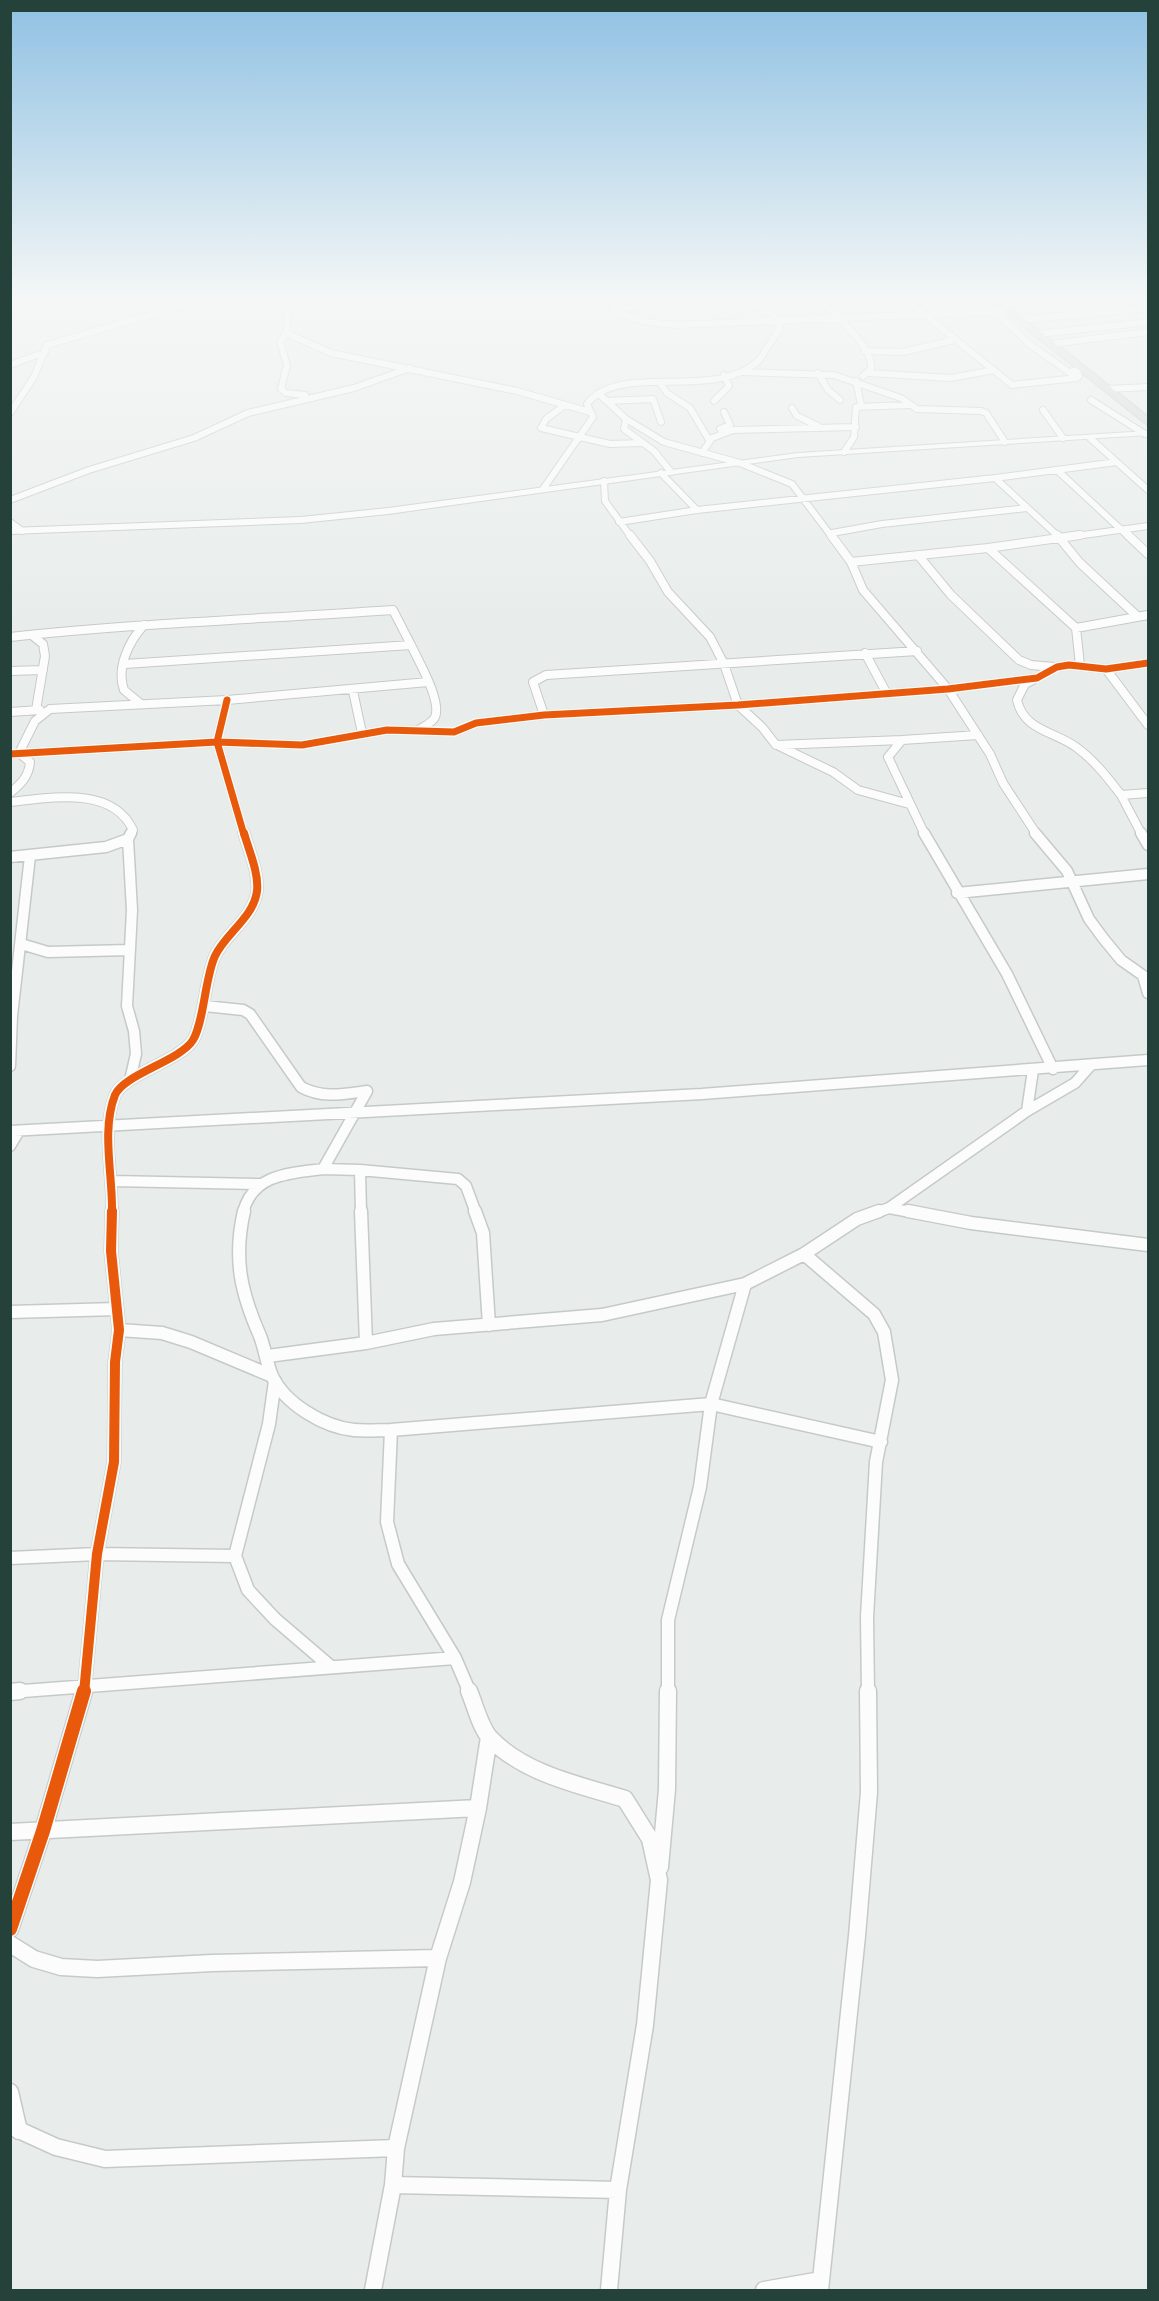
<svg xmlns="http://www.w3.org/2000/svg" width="1159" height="2301" font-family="Overpass,sans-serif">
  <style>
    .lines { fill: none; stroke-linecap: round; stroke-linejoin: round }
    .minor-far4-casing { stroke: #c5cac8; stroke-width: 8 }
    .minor-far3-casing { stroke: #c5cac8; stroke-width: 10 }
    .minor-far2-casing { stroke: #c5cac8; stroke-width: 13 }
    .minor-far1-casing { stroke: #c5cac8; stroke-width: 15 }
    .minor-casing { stroke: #c5cac8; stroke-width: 19 }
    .tertiary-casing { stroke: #c5cac8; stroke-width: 2 }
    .primary-casing { stroke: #c3ccc9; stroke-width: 3 }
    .minor-far4 { stroke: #fcfcfc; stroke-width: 6 }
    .minor-far3 { stroke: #fcfcfc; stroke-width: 8 }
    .minor-far2 { stroke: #fcfcfc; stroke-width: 10 }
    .minor-far1 { stroke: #fcfcfc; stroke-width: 12 }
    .minor { stroke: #fcfcfc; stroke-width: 16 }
    .tertiary { fill: #fcfcfc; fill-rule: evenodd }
    .primary { fill: #cfd7d5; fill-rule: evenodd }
    .cycleway-far3-casing { stroke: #f7fbf9; stroke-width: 10 }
    .cycleway-far2-casing { stroke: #f7fbf9; stroke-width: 12 }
    .cycleway-far1-casing { stroke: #f7fbf9; stroke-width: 14 }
    .cycleway-casing { stroke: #f7fbf9; stroke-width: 17 }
    .cycleway-far3 { stroke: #e8590c; stroke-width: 7 }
    .cycleway-far2 { stroke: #e8590c; stroke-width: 8 }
    .cycleway-far1 { stroke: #e8590c; stroke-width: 10 }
    .cycleway { stroke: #e8590c; stroke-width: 14 }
  </style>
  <rect width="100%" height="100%" fill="#e8edeb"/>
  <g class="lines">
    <g class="minor-far4-casing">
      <path id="minor-far4" d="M280,301L288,317L286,333L331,353L517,391L590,412
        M357,301H373
        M610,301C623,321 651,323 673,325L1008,311
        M821,301C836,316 874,347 871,369L863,376
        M908,301L1012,385L1077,378L1079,376L1073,371L1083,369
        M661,302L691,301
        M280,305L295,301
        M616,310L663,301
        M995,311L1029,344L1076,377
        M1019,320L1148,308
        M286,333L280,342L287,365L281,389L286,393L305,395
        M1038,334L1148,322
        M1050,344L1148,332
        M864,351L903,352L954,340
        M10,365L45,352
        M742,372L834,375L901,398L917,409L981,411L986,413L1005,442
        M818,373L828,390L840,400
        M869,373L951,378L994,370
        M856,381L861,405
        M660,383L667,393L690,408L709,440
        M1108,389L1148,387
        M598,393L626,419L624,429L654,451L671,472
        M1091,400L1145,434
        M607,401L653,399L661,422
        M714,401L729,386L724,375
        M565,405L546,419L541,428L610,444L642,443
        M792,408L797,416L818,426
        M1043,410L1063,438
        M10,413L34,377L47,345L198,301
        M626,419L664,442L740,463L792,484L832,537
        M720,429L730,425L724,412
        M1090,438L1148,490
        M844,452L854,437L856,407L909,405
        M702,453L712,438L733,430L856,427
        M1057,470L1129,537
        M661,473L697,510
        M604,481L605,501L631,537
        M543,489L593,417L587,404C620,361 713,402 758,361C763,356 765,350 769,345C774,338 778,333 780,325L773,315L749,301
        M10,500L89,470L194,438L248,413L354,388L410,368
        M10,522L22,531
        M619,522L697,510L995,478
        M832,533L882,524L1027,508
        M1059,537L995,478L1117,462
        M1069,537L1148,526"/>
    </g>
    <g class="minor-far3-casing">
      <path id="minor-far3" d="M630,535L650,561L668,592L710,637L724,664L738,705L762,727L776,745L902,740
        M831,535L851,562L863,590L948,689L990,754L1003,783L1037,835
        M1057,535L1080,563L1137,616
        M1128,535L1148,554
        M918,555L951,595L1019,660L1031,665L1054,667
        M851,562L988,548
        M1076,628L988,548L1080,535
        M33,636L43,644L45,656L36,710
        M10,637C137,623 265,619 393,610L411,645L125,664
        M411,645C418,660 442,701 435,717C433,722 425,726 420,729
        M865,653L887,694
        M1080,665L1076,628L1148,615
        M1106,669L1148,725
        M10,671L43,670
        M1033,680L1025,684L1017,700C1024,731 1054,731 1076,747C1094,760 1108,778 1121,795
        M353,691L362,733
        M227,700L217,742L244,835
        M141,704L124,690C116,668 129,641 144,625
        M10,712L40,710
        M544,715L533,682L546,675L917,651
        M779,746L833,772L858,790L909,804
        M10,754L217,742L302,745L387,730L454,732L476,723L544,715L738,705L948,689L1037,678L1057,667L1069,665L1106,669L1148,663
        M10,793C21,784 29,776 30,762L19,753L35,721L50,709L227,700L428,682
        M10,802C49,798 112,785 133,830L130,835
        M925,835L888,757L902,740L978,735
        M1142,835L1121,795L1148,793"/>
    </g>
    <g class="minor-far2-casing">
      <path id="minor-far2" d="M924,833L1007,974L1053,1069
        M1035,833L1067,871L1089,919L1103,938L1121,960L1148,979
        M1141,833L1148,845
        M128,839L132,910L127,1006L134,1031L136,1054L130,1080
        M10,857L106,847L128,839L131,833
        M957,893L1148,874
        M21,944L48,952L130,950
        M1143,976L1148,993
        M205,1006L243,1010L250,1014L301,1087C323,1099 344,1094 367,1091
        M10,1066L12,1016L30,856
        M1027,1111L1033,1070
        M10,1131L702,1094L1148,1060
        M10,1146L19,1131
        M323,1169L360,1170L361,1213
        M360,1170L458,1179L466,1186L476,1213
        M113,1181L259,1184
        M889,1208L916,1213
        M112,1213C113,1175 101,1131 115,1095C124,1074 180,1061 193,1040C204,1022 205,977 215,956C225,934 254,917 257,891C259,873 249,851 244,833
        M243,1213C252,1174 290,1173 323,1169L367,1091
        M875,1213L889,1208L1027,1111L1075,1083L1090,1066"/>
    </g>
    <g class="minor-far1-casing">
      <path id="minor-far1" d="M244,1211C233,1259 241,1293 260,1336C265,1349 267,1365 272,1376C285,1404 324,1427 354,1430C366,1431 379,1430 391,1430L711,1404L881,1442
        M361,1211L366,1343
        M475,1211L483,1233L489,1325
        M908,1211L971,1223L1148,1245
        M804,1254L874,1314L884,1332L892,1380L876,1462L867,1617L868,1693
        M10,1312L117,1309
        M119,1330L162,1333L191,1342L272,1376
        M268,1356L366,1343L434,1329L602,1315L745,1284L804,1254L857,1219L879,1211
        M275,1381L269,1424L235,1556L248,1590L275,1619L331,1667
        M391,1430L387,1522L398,1564L455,1658L470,1693
        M10,1558L97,1554L235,1556
        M10,1692L455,1658
        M84,1693L97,1554L114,1462L115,1362L119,1330L111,1251L112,1211
        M668,1693V1620L700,1487L711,1404L745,1284"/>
    </g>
    <g class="minor-casing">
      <path id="minor" d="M469,1691C475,1705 480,1727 490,1738C524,1774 580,1785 625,1799L650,1839L659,1880L645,2025L618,2190L609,2290
        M10,1692L20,1691
        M10,1832L478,1808
        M660,1867L667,1789L668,1691
        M10,1929L43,1831L84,1691
        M10,1944L34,1959L61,1967L97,1969L212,1963L438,1958
        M10,2092L19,2131
        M10,2126L56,2147L105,2159L396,2148
        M393,2185L618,2190
        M373,2290L393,2185L396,2148L438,1958L462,1882L478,1808L489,1737
        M764,2290L821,2280
        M820,2290L857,1936L869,1792L868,1691"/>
    </g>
    <g class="tertiary-casing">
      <path id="tertiary" d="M1148,431V435L798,457L388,514L301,523L10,534V528L301,517L388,508L798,453Z"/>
    </g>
    <g class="primary-casing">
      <path id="primary" d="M992,301H1002L1148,417V425Z"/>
    </g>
    <use href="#minor-far4" class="minor-far4"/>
    <use href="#minor-far3" class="minor-far3"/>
    <use href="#minor-far2" class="minor-far2"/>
    <use href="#minor-far1" class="minor-far1"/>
    <use href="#minor" class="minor"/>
    <use href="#tertiary" class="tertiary"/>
    <use href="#primary" class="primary"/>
    <g class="cycleway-far3-casing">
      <path id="cycleway-far3" d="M227,700L217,742L244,835
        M10,754L217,742L302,745L387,730L454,732L476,723L544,715L738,705L948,689L1037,678L1057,667L1069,665L1106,669L1148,663"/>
    </g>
    <g class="cycleway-far2-casing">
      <path id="cycleway-far2" d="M112,1213C113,1175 101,1131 115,1095C124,1074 180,1061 193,1040C204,1022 205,977 215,956C225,934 254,917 257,891C259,873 249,851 244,833"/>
    </g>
    <g class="cycleway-far1-casing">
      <path id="cycleway-far1" d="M84,1693L97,1554L114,1462L115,1362L119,1330L111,1251L112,1211"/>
    </g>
    <g class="cycleway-casing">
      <path id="cycleway" d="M10,1929L43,1831L84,1691"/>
    </g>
    <use href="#cycleway-far3" class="cycleway-far3"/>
    <use href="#cycleway-far2" class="cycleway-far2"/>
    <use href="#cycleway-far1" class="cycleway-far1"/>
    <use href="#cycleway" class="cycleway"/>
  </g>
  <linearGradient id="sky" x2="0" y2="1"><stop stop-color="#8fc1e3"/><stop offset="0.48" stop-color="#f5f7f6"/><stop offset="1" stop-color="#f5f7f6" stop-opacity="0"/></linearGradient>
  <rect width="1159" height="624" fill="url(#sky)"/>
  <rect width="1159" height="2301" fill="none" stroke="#24423a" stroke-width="24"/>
</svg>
